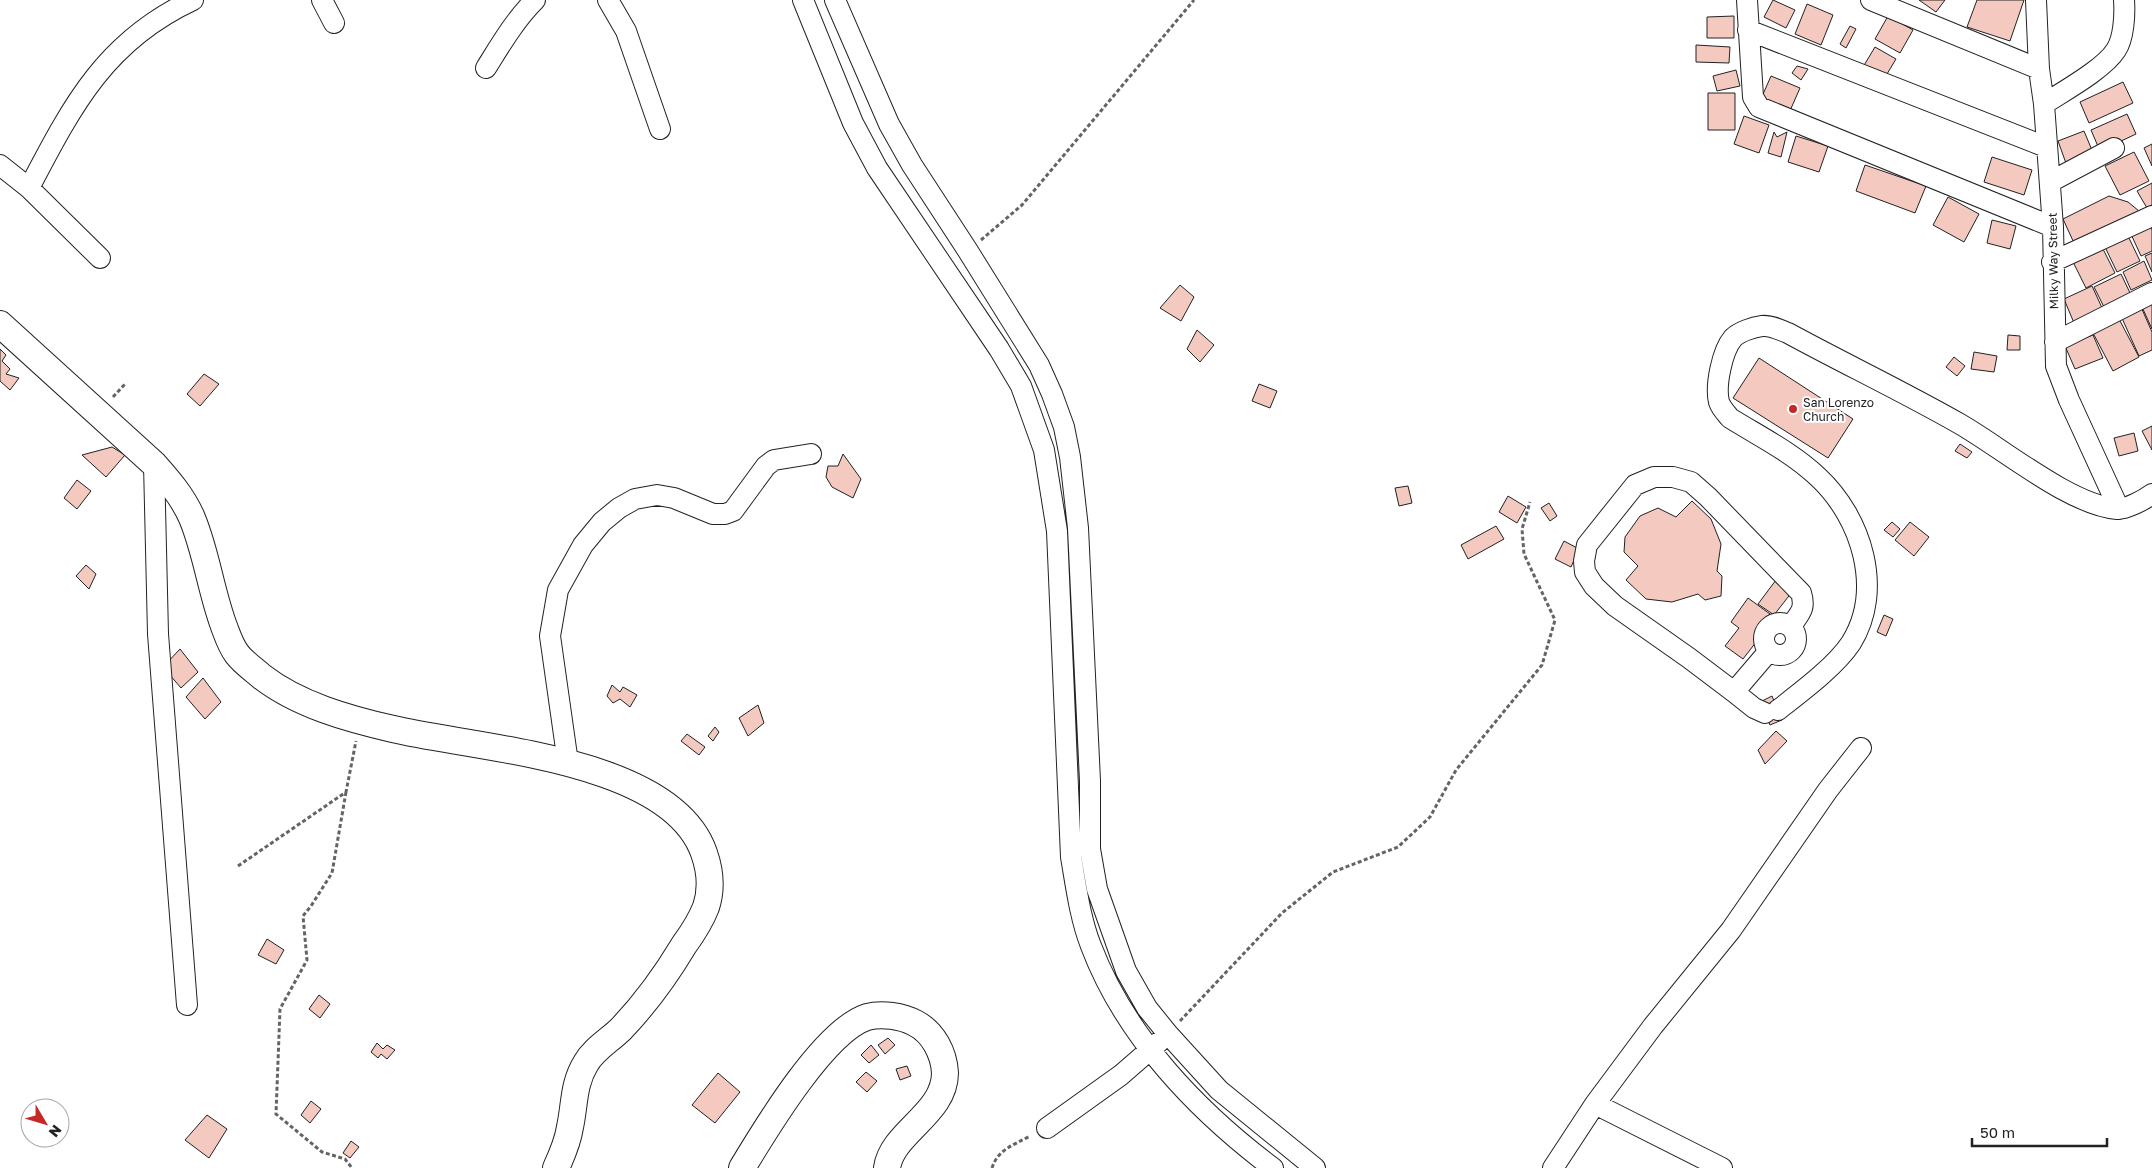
<svg xmlns="http://www.w3.org/2000/svg" width="2152" height="1168" font-family="'Golos Text',sans-serif">
  <style>
    .building { fill: #f3c9c0; stroke: #222 }
    .lines { fill: none; stroke-linecap: round; stroke-linejoin: round }
    .minor-casing { stroke: #222; stroke-width: 22 }
    .major-casing { stroke: #222; stroke-width: 28 }
    .path { stroke: #646464; stroke-width: 3; stroke-dasharray: 4 2.5; stroke-linecap: butt }
    .minor { stroke: #fff; stroke-width: 20 }
    .major { stroke: #fff; stroke-width: 26 }
    .poi-dot { fill: #c62828; stroke: #fff; stroke-width: 2 }
    .labels { text-anchor: middle; dominant-baseline: central; stroke-width: 4; stroke-linejoin: round; paint-order: stroke }
    .street-label { font-size: 12px; fill: #222; stroke: #fff }
    .poi-label { font-size: 12px; fill: #222; stroke: #fff; text-anchor: start }
  </style>
  <rect width="100%" height="100%" fill="#fff"/>
  <path class="building" d="M1773,0L1795,10L1786,28L1764,17Z
    M1919,0H1945L1936,12Z
    M1977,0H2024L2010,41L1967,27Z
    M1807,4L1833,15L1821,45L1795,34Z
    M1734,16V38H1707V17Z
    M1888,16L1913,30L1900,53L1875,39Z
    M1850,26L1856,29L1846,48L1840,44Z
    M1696,45L1730,47L1729,63L1696,62Z
    M1875,47L1896,59L1884,79L1863,67Z
    M1797,66L1808,69L1801,80L1792,73Z
    M1736,70L1740,86L1717,91L1713,76Z
    M1771,76L1800,88L1789,113L1760,101Z
    M2123,82L2133,103L2089,123L2080,102Z
    M1708,93H1735V130H1708Z
    M2127,114L2136,134L2100,151L2091,130Z
    M1744,116L1769,125L1759,153L1734,144Z
    M2084,131L2094,155L2067,166L2058,141Z
    M1774,132L1777,137L1787,132L1781,157L1768,153Z
    M1796,136L1828,146L1819,172L1788,162Z
    M2152,144V166L2144,148Z
    M2134,152L2149,181L2120,195L2105,166Z
    M1992,157L2032,170L2024,195L1984,182Z
    M1865,165L1926,186L1915,213L1856,191Z
    M2152,183V205L2147,208L2137,191Z
    M2109,196L2128,202L2139,211L2074,243L2063,219Z
    M1948,197L1979,214L1964,242L1933,225Z
    M1992,220L2016,226L2010,249L1987,243Z
    M2149,223L2152,230V251L2141,256L2130,232Z
    M2128,236L2140,261L2117,272L2105,247Z
    M2102,247L2115,273L2086,288L2073,262Z
    M2152,253V272L2145,256Z
    M2144,261L2152,280L2131,290L2123,272Z
    M2121,274L2131,295L2104,307L2094,287Z
    M1180,285L1194,297L1181,321L1160,308Z
    M2092,286L2103,310L2074,323L2064,299Z
    M2152,302V329L2142,307Z
    M2141,307L2152,332V350L2139,356L2121,316Z
    M2119,319L2139,357L2113,371L2093,333Z
    M1197,330L1214,345L1200,362L1187,349Z
    M2008,335L2020,336V350H2007Z
    M2093,335L2103,358L2075,369L2065,346Z
    M0,349L6,355L2,361L10,369L6,374L19,378L10,390L0,381Z
    M1974,352L1997,356L1994,372L1971,369Z
    M1954,357L1965,366L1957,376L1946,367Z
    M1759,358L1853,419L1828,458L1733,398Z
    M204,374L219,384L200,406L187,394Z
    M1259,384L1277,391L1270,408L1252,401Z
    M2152,426V450L2142,431Z
    M2134,433L2138,451L2119,456L2114,438Z
    M1960,444L1972,452L1967,458L1955,451Z
    M112,447L125,455L106,477L82,455Z
    M843,454L861,479L853,498L832,487L826,477L828,466H838Z
    M77,480L91,491L77,509L64,498Z
    M1408,486L1412,503L1399,506L1395,488Z
    M1508,496L1526,507L1517,523L1499,512Z
    M1692,501L1711,519L1721,544L1717,571L1722,576L1721,596L1705,600L1698,594L1672,602L1646,599L1626,580L1638,566L1624,552L1625,537L1640,516L1658,508L1676,517Z
    M1549,503L1557,516L1550,521L1541,508Z
    M1892,522L1900,529L1893,537L1884,530Z
    M1910,522L1929,537L1914,556L1895,540Z
    M1496,526L1504,539L1468,559L1461,545Z
    M1564,541L1579,549L1571,567L1555,559Z
    M86,565L96,574L89,589L76,576Z
    M1776,580L1792,592L1774,615L1758,604Z
    M1748,598L1770,614L1756,633L1760,637L1743,659L1725,646L1739,628L1731,622Z
    M1884,615L1893,619L1886,636L1877,632Z
    M180,649L198,672L181,688L163,667Z
    M203,678L221,702L205,719L186,697Z
    M612,685L620,692L623,687L637,695L630,707L620,699L613,703L607,696Z
    M1772,696L1782,720L1770,725L1760,702Z
    M758,705L764,723L748,736L739,718Z
    M715,727L719,732L713,741L708,736Z
    M1776,731L1787,741L1765,764L1758,750Z
    M687,734L705,747L699,755L681,741Z
    M267,939L284,950L276,964L258,955Z
    M319,995L330,1004L320,1018L309,1009Z
    M888,1038L895,1045L885,1054L878,1045Z
    M377,1043L383,1049L387,1045L395,1050L387,1059L381,1054L378,1058L371,1052Z
    M871,1045L879,1055L869,1063L861,1055Z
    M907,1066L911,1076L900,1080L896,1069Z
    M866,1072L877,1081L867,1092L856,1082Z
    M718,1073L740,1092L715,1123L692,1105Z
    M311,1101L321,1109L310,1123L301,1115Z
    M207,1115L227,1129L209,1158L185,1140Z
    M351,1141L359,1147L350,1158L343,1153Z"/>
  <g class="lines">
    <g class="minor-casing">
      <path id="minor" d="M322,0L334,23
        M608,0L626,31L660,129
        M803,0L853,123L877,168L999,349L1021,386L1044,450L1057,531L1071,857C1076,886 1080,918 1091,946C1125,1036 1197,1111 1273,1168
        M835,0L889,124L912,165L968,251L1039,365L1052,394L1064,427L1070,457L1078,528L1090,781V849L1097,889L1126,971L1147,1008L1168,1034L1219,1090L1315,1168
        M1747,0L1753,97L1759,107L2053,227
        M1871,0L2039,69
        M2036,0L2039,69L2044,104L2053,227L2056,366L2069,400L2119,509
        M1748,30L2046,147
        M486,68C501,44 515,20 535,0
        M2044,104C2064,91 2104,69 2116,50C2124,38 2125,14 2124,0
        M0,165L29,188L100,258
        M2050,182L2114,148
        M29,188C72,106 105,41 193,0
        M2052,262L2152,216
        M2055,342L2152,293
        M154,464L158,634L187,1005
        M1764 639a16 16 0 1 1 32 0a16 16 0 1 1-32 0Z
        M1769,651L1734,692L1689,658L1615,606L1594,586L1585,572L1584,561L1587,545L1635,485L1654,477H1673L1691,482L1708,497L1801,593C1806,609 1800,613 1791,626
        M1734,692L1754,708L1765,713
        M1778,710C1801,692 1835,667 1851,643C1884,590 1862,518 1818,477C1793,453 1759,436 1730,418C1726,413 1721,408 1719,402C1715,386 1722,351 1733,338C1739,332 1753,327 1762,326C1771,325 1780,330 1788,333C1845,364 1904,392 1960,424C2002,448 2070,505 2117,509C2127,509 2144,500 2152,494
        M568,763L550,636L558,590L583,545L602,522L619,508L635,499L657,495L674,498L713,514H725L733,511L766,466L774,460L811,454
        M1595,1104L1722,1168
        M1047,1128L1121,1075L1159,1042
        M1553,1168L1595,1104L1653,1026L1731,930L1828,790L1861,748"/>
    </g>
    <g class="major-casing">
      <path id="major" d="M0,324L154,464C169,481 183,497 192,518C207,554 211,593 225,629C228,637 231,646 237,654C243,662 253,669 261,676C298,705 349,719 393,729C477,749 671,758 704,853C710,870 712,889 706,907C701,920 692,934 684,945C666,975 646,1003 621,1029C610,1040 594,1049 586,1063C573,1084 575,1104 570,1127C568,1141 562,1155 556,1168
        M742,1168C765,1130 824,1031 867,1017C882,1013 902,1016 915,1023C933,1032 944,1053 945,1073C945,1114 892,1132 887,1168"/>
    </g>
    <path class="path" d="M981,240L1022,205L1194,0
      M113,397L126,383
      M346,792L332,873L311,906L303,916L307,960L280,1009L276,1114L322,1152L345,1159L352,1168
      M238,866L346,792L356,741
      M1180,1021L1282,913L1333,872L1398,847L1430,817L1456,770L1542,665L1555,620L1524,554L1522,529L1530,502
      M992,1168C998,1149 1014,1145 1030,1136"/>
    <use href="#minor" class="minor"/>
    <use href="#major" class="major"/>
  </g>
  <circle class="poi-dot" cx="1793" cy="409" r="5"/>
  <g class="labels">
    <g class="street-label">
      <text transform="translate(2053 261) rotate(-91)">Milky Way Street</text>
    </g>
    <g class="poi-label">
      <text x="1803" y="402">San Lorenzo<tspan x="1803" dy="14">Church</tspan></text>
    </g>
  </g>
  <g transform="translate(45 1123) rotate(128)"><circle r="24" fill="#ffffff" stroke="#a7a7a7"/>
  <path d="M0-4L9 19L0 12L-9 19Z" fill="#c62828"/>
  <text y="-8" font-size="14" font-weight="bold" text-anchor="middle" fill="#222222">N</text>
  </g>
  <path d="M1972 1138v8h135v-8" fill="none" stroke="#222222" stroke-width="2.5"/>
  <text x="1980" y="1138" font-size="15" fill="#222222" stroke="#ffffff" stroke-width="4" paint-order="stroke">50 m</text>
</svg>
